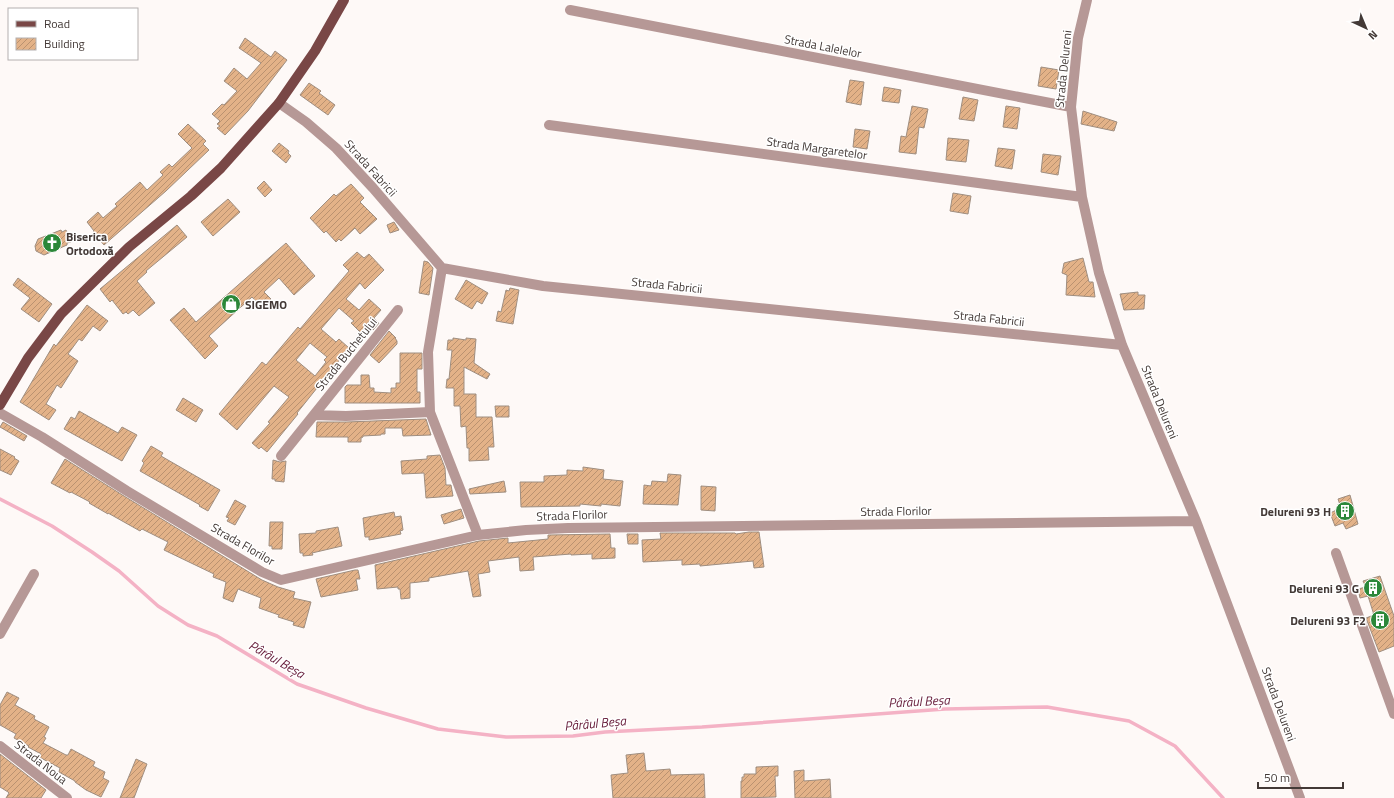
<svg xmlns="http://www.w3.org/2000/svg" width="1394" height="798" font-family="'Titillium Web',sans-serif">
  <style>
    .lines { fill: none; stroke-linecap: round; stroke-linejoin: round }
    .stream { stroke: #f4b2c5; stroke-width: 3.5 }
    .building { fill: url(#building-hatch); stroke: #9f8e80; fill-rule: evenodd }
    .minor { stroke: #b69896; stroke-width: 10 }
    .major { stroke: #794746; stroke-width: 10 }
    .labels { text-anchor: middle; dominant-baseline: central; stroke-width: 3; stroke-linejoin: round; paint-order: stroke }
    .street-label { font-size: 12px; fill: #433936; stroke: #fff }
    .poi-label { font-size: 12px; font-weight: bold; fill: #433936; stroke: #fff; text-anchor: end }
    .water-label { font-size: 13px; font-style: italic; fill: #651a38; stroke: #fff }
  </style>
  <defs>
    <pattern id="building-hatch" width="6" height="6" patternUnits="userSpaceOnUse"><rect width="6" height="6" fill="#e3b288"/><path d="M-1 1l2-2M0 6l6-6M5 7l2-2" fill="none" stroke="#ba9270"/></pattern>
  </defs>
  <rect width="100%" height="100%" fill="#fef9f7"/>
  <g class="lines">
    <path class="stream" d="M0,499L52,526L92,552L119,571L158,606L188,625L217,636L297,684L366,708L438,729L506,737L573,736L605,732L702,727L945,709L1047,707L1129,721L1175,746L1223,798"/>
  </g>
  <path class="building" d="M245,38L271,57L275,51L287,60L248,111L225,135L217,128L220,126L217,124L220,121L212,114L222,104L224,105L237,91L224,81L234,68L247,79L261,63L239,48Z
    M1041,67L1059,70L1056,89L1038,86Z
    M850,80L864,82L861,105L846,102Z
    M309,83L321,91L319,93L335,105L328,115L300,95Z
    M884,87L901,90L899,103L882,101Z
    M963,97L978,100L974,121L959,119Z
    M912,106L928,109L924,128L919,127L916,154L899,152L901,136L906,137Z
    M1006,106L1020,108L1017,129L1003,127Z
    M1083,111L1117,122L1114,131L1081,124Z
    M188,124L206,141L203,144L209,150L166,191L104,245L93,232L94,231L87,222L98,212L103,218L117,206L115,204L140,182L147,190L163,175L160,172L169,164L172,167L192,148L178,134Z
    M855,129L870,131L867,149L853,147Z
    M948,138L969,140L966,162L946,160Z
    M279,143L289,151L288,153L291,156L286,163L272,151Z
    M998,148L1015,150L1012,169L995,166Z
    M1043,154L1061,156L1058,175L1041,172Z
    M264,181L272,190L265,197L257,188Z
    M351,184L364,198L360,202L377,219L360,234L355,228L341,241L339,239L336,242L326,231L324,233L310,218L334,194L336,196Z
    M953,193L971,196L968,214L950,211Z
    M228,199L240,212L213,236L201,222Z
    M394,222L399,230L390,233L387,225Z
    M177,225L187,237L146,271L147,272L137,281L155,303L139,316L133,310L128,314L126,312L123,314L112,300L110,302L100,289Z
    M61,230L62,232L66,230L71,242L67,243V245L44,255L36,251L35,246L38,239Z
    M286,243L315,276L294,295L279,278L264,292L271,299L262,308L252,297L209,336L218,346L205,359L170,320L184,308L196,322Z
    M357,252L364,258L369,254L384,270L365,289L360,283L346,299L359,310L369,299L381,310L374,318L379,323L373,330L368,325L361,333L351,323L354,321L339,308L321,329L336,342L339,339L349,348L297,413L298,414L267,452L261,447L259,449L252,443L270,423L268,422L289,397L274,386L237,430L219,414L262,362L266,365L298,327L300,329L349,271L343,265ZM310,343L327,357L324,360L326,362L315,376L296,360Z
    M1083,258L1089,282H1093L1095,297L1066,295L1067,275L1062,273L1064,263Z
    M424,261L428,262L433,268L429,295L419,293Z
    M18,278L52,304L39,322L21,309L30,298L13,285Z
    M466,280L488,293L482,304L477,301L472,309L455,299Z
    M510,288L519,290L513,324L496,321L498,311L501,312L506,290L509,291Z
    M1138,292V295H1145L1144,309L1124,310L1120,294Z
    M87,305L108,321L100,331L93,326L82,341L79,339L68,354L78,361L61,388L57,385L46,404L56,410L49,420L20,402L54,344L56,346Z
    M389,331L396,338H395L397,341V344L379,363L370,355Z
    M453,338L466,340V338L476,339L474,363L490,374L487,379L464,367V394H476V417H492L494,447H488L489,460L469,461V448H467L466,426L461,427L460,406H454V388H446L447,379H449L452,350H447L448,340H453Z
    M400,353H422V369H417V392H420V403H345V387L347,385H361V375H369L370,388H374V392L391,393V388H396V383H400Z
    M183,398L203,410L196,422L176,410Z
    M495,406H509V417H496Z
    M79,411L118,433L122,427L137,435L122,461L64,429L71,417L75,419Z
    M426,419L431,435L403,436L402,428H385V434H381V435L363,436V437L361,438V442H348V437H316L317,422H346Z
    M3,422L27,436L24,441L0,427Z
    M151,446L163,453L161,456L220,490L208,511L199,506L200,505L140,471L144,463L142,461Z
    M0,449L15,457L14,458L19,461L11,475L0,470Z
    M440,455L445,468L446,485H451L453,496L426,498L424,473L402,474L401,461L427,459V456Z
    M65,459L124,496L262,580L278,587L295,592L293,598L311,602L304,628L293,625L294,622L278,617L279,615L259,608L261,598L238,589L233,602L223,598L226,582L213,577L214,574L164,550L168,542L142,529L140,531L108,513V514L89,503L90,502L71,492L70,493L51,483Z
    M273,460L280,462L286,461L284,482L275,481V479H272Z
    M583,467L604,470L603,479L623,481L620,506L601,504V506L580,504V506L521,507L520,482H544V476L567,475V470L583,471Z
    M668,474L681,475L678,505L643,504L644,485L651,486L652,481L667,482Z
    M504,481L506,492L470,494L469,489Z
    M701,486L716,487L715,511L701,510Z
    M1350,495L1358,524L1346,529L1343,523L1335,526L1330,513L1341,508L1338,499Z
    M235,500L246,506L235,525L227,521L229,518L226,517Z
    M461,509L464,518L444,524L441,515Z
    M394,512L395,517L401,516L403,530L400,531L401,534L369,540V537H365L363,518Z
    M270,522H283L282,549H272V546H269Z
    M338,527L342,546L312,553L313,555L303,556V553H300L299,534L316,533V531Z
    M749,532H759L764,567L754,568L753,561L700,566V564L682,565V560L643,562L642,540L661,539L660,533H735L736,534Z
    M610,534L611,548H615V558L592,559V554L571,555V554L533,557L534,570L520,571L519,557L488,561L490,572L478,574L481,596L473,597L468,571L429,578V581L410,583V598L401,599L400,589H398V587L377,589L375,565L479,541L508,538V543L548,539V535Z
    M627,534H638V544H628Z
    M355,570H358L360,579H356L358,590L321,597L316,579Z
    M1380,576L1394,616V646L1379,652L1366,618L1374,615L1368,596L1360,598L1358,589L1366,587L1363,581Z
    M7,692L19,698L15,705L35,716L34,719L49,727L44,737L46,738L43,743L66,755H68L71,749L95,762L93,766L105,772L103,778L109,781L101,797L86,790L75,782V781L59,772L60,768L39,757L41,754L28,747L29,746L14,738L16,734L0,725V705Z
    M644,753L646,771L670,769L671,775L704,774L705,798H613L611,775L628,773L626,755Z
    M0,754L46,790L41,798H6L9,793L8,792L0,787Z
    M136,759L147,764L134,798H120Z
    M778,766V776H775L776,797L741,798V781H742V777H744V774H756V767Z
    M804,770V781L830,779L831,798H795L794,771Z"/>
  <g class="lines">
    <path class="minor" d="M1087,0L1078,38L1071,107L1082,197L1099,273L1122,345L1196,521L1300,798
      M570,10L1071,107
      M279,103L306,122L336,148L373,188L442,268L543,286L1122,345
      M549,125L1082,197
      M442,268L428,352L430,412L478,535
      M0,413L42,437L127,491L262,572L281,580L478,535L526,530L568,528L1196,521
      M314,415L346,416L430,412
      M281,456L398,310
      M1336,553L1394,714
      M0,634L34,574
      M0,746L67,798"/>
    <path class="major" d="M0,405L28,358L61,314L129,247L191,196L221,168L279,103L315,51L344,0"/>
  </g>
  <defs>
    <g id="church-disc" transform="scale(1)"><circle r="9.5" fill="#2b8739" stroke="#fff"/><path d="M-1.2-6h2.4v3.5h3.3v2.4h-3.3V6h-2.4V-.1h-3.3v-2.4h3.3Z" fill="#fff"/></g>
    <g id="shop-disc" transform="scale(1)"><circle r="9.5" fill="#2b8739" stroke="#fff"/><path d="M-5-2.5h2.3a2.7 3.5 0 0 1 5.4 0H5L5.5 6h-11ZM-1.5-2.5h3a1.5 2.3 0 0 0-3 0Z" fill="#fff"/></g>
    <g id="building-disc" transform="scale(1)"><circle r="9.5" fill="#2b8739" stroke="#fff"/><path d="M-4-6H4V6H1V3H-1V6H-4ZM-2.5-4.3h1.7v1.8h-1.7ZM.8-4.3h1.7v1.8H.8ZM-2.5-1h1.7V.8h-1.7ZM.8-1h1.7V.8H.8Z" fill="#fff"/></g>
  </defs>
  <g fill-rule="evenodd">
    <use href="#church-disc" x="52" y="243"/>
    <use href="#shop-disc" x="231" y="304"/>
    <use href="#building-disc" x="1345" y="511"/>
    <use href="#building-disc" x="1373" y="588"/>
    <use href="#building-disc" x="1380" y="620"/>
  </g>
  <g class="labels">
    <g class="street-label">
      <text transform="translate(823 46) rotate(11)">Strada Lalelelor</text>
      <text transform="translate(1063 69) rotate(-84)">Strada Delureni</text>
      <text transform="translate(817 148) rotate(8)">Strada Margaretelor</text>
      <text transform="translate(371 168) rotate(48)">Strada Fabricii</text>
      <text transform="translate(667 285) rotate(6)">Strada Fabricii</text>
      <text transform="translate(989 318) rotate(6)">Strada Fabricii</text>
      <text transform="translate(346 354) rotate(-51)">Strada Buchetului</text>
      <text transform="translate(1160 402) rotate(68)">Strada Delureni</text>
      <text transform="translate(896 511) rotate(-1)">Strada Florilor</text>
      <text transform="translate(572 515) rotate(-2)">Strada Florilor</text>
      <text transform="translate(243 544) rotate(30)">Strada Florilor</text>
      <text transform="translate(1279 704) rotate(70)">Strada Delureni</text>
      <text transform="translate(41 762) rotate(38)">Strada Noua</text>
    </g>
    <g class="poi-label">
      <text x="66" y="236" text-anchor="start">Biserica<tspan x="66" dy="14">Ortodoxă</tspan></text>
      <text x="245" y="304" text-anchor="start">SIGEMO</text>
      <text x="1331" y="511">Delureni 93 H</text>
      <text x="1359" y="588">Delureni 93 G</text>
      <text x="1366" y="620">Delureni 93 F2</text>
    </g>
    <g class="water-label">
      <text transform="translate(277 659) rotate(30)">Pârâul Beșa</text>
      <text transform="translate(919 701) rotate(-3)">Pârâul Beșa</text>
      <text transform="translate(595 723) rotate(-5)">Pârâul Beșa</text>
    </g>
  </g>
  <rect x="8" y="8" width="130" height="52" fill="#ffffff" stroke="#b4b0af"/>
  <rect x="16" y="21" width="20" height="6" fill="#794746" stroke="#b4b0af"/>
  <text x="44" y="28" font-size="12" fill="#433936">Road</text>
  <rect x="16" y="38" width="20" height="12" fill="url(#building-hatch)" stroke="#b4b0af"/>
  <text x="44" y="48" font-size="12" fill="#433936">Building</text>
  <g transform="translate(1366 28) rotate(136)" stroke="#ffffff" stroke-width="3" paint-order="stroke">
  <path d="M0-3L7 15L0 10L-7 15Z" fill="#433936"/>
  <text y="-6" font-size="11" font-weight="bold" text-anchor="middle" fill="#433936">N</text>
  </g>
  <path d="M1258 782v6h85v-6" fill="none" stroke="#433936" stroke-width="2"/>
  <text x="1264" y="782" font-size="12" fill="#433936" stroke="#ffffff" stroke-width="3" paint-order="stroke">50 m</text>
</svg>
